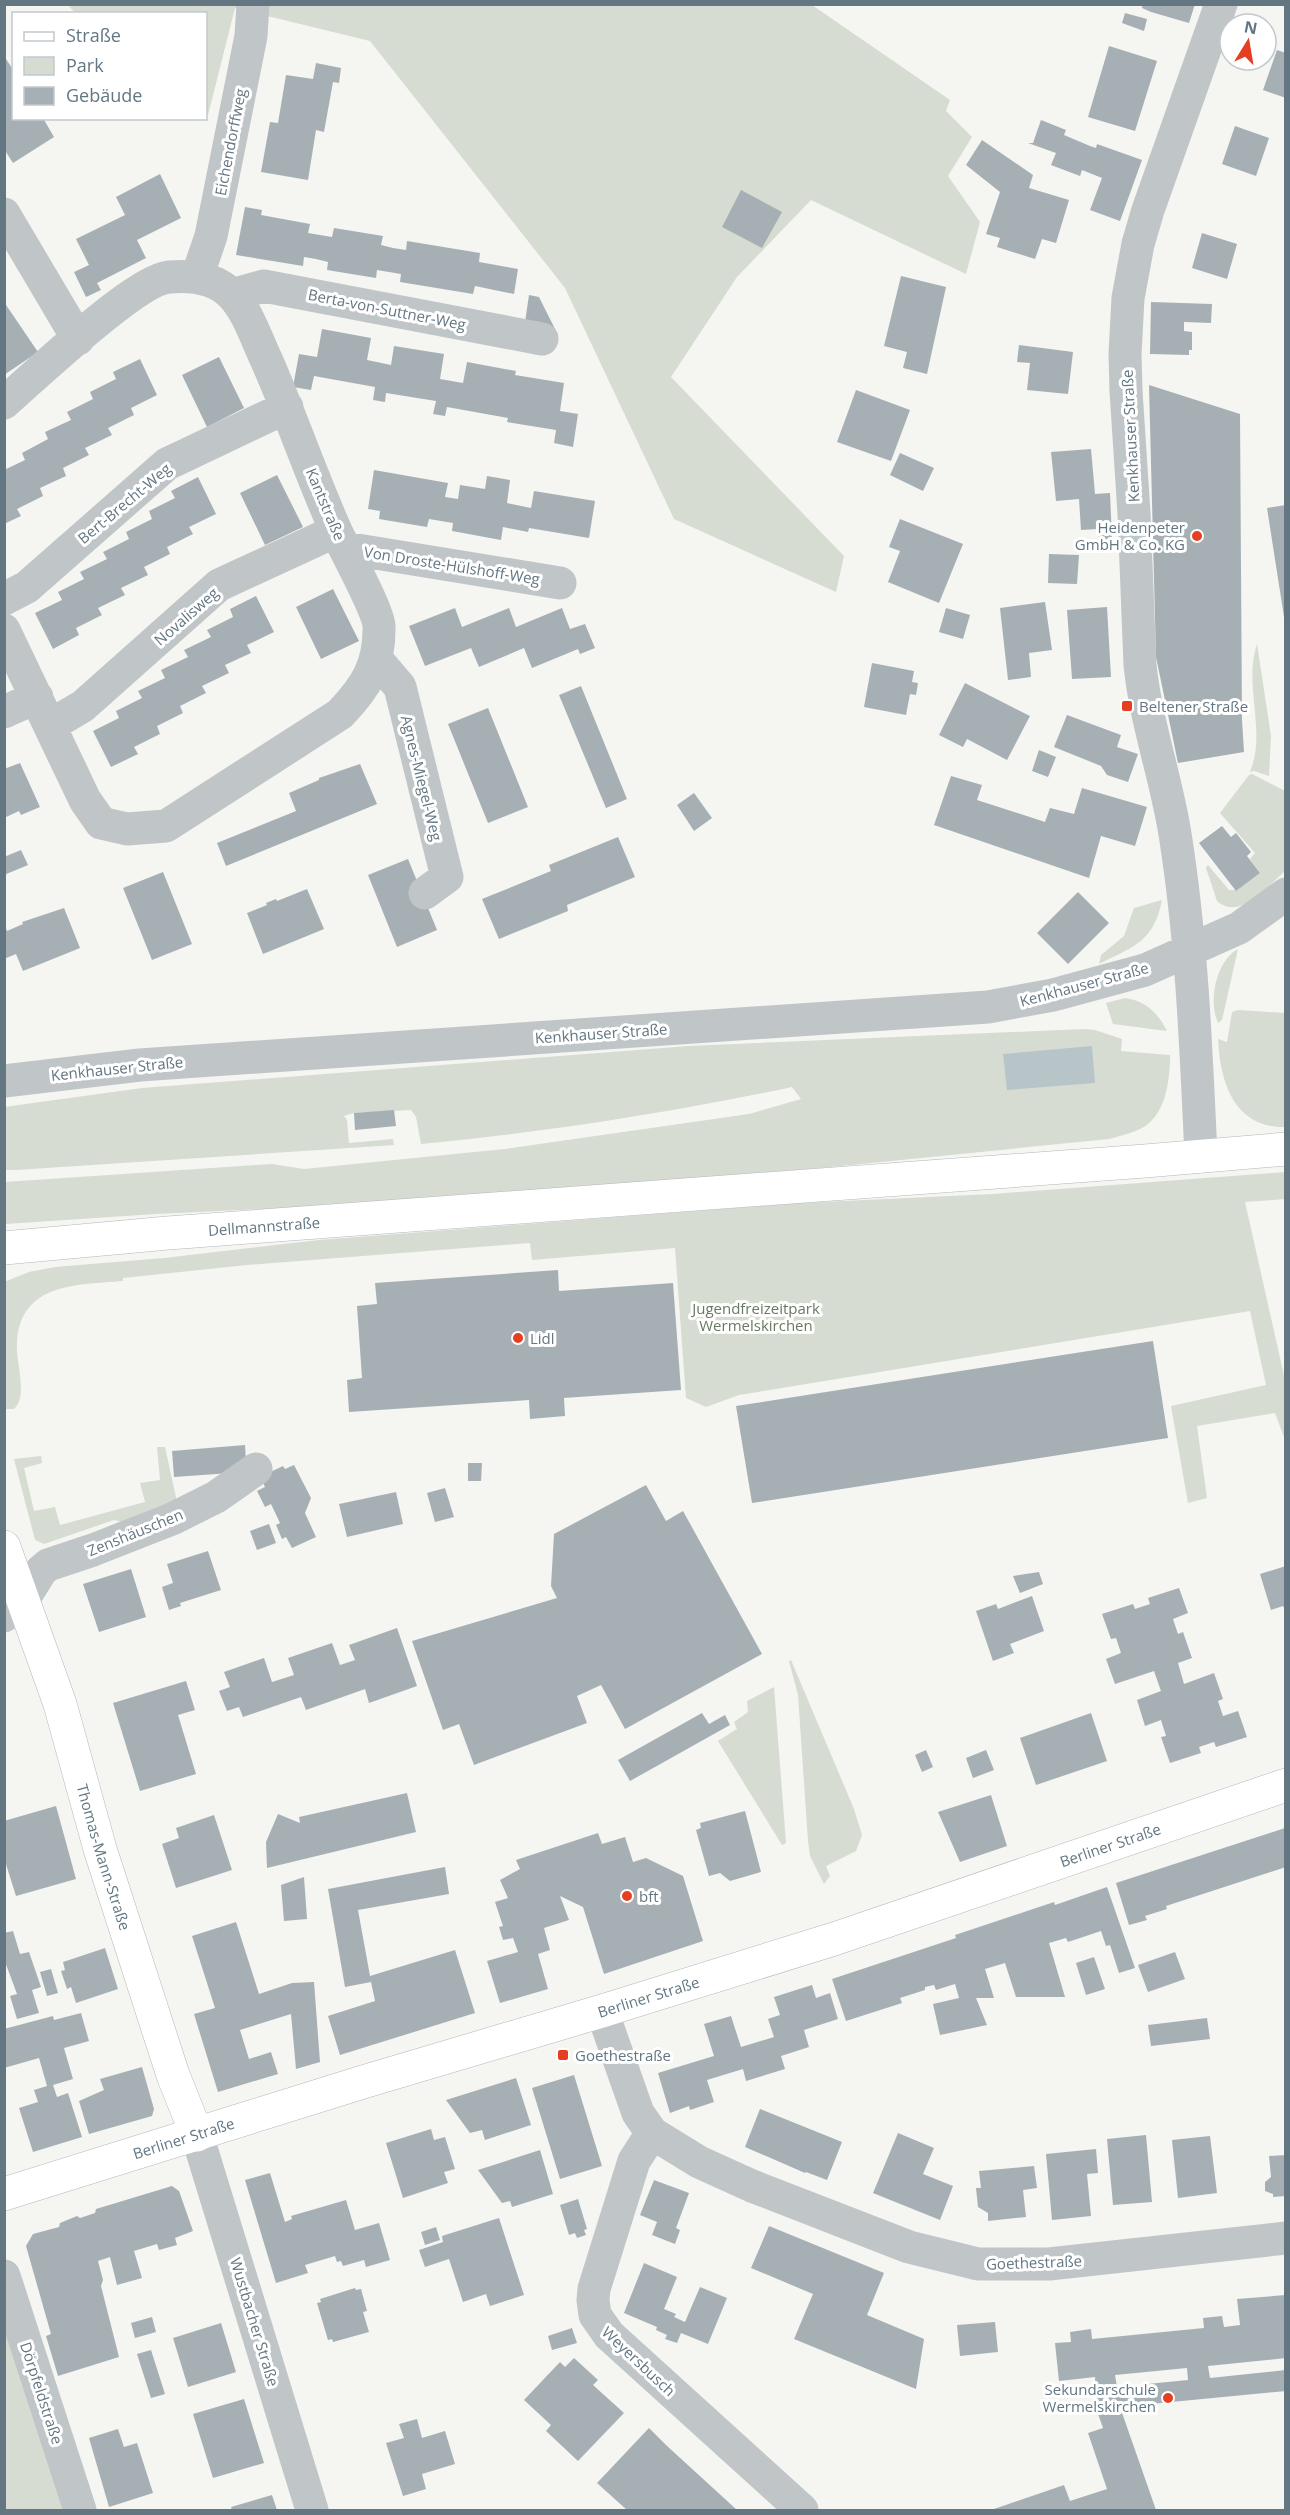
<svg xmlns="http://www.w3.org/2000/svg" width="1290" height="2515" font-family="'Open Sans',sans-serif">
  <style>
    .green { fill: #d6dcd2 }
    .water { fill: #b7c5c8 }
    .building { fill: #a6b0b4; fill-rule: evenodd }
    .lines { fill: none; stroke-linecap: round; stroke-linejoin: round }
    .major-casing { stroke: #b3b8bb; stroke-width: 34 }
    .minor { stroke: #c0c5c7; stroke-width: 33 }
    .major { stroke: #fff; stroke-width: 33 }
    .poi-dot { fill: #e63e20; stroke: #fff; stroke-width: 2 }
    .labels { text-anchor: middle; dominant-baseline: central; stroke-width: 6; stroke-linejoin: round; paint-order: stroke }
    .street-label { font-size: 15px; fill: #637783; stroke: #fff }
    .poi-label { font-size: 15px; fill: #637783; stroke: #fff; text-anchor: start }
    .park-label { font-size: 15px; fill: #697a62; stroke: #fff }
  </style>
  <rect width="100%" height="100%" fill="#f5f5f1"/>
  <path class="green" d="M68,5H812L950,100L946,111L972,137L948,176L980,222L966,274L811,200L737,277L671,377L844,556L836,592L674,519L565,288L370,41L235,8L208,115L206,114V14L75,13Z
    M1257,644L1271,736L1269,776L1254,771L1250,772C1267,731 1243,685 1257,644Z
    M1252,774L1285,791V871C1269,885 1239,922 1217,901L1206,868L1208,865L1229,890H1237L1260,873L1250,859L1255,853L1220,813L1249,775Z
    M1162,900C1154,941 1135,946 1099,964L1101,955L1124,936L1134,908Z
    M1238,949L1222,1020L1218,1023C1208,1001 1216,961 1238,949Z
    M1125,998C1146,1001 1158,1013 1167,1031L1113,1024L1106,1003Z
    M1238,1010L1285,1013V1127C1234,1128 1220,1082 1218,1039L1227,1042L1232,1012Z
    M1084,1029L1095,1030L1122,1039L1121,1051L1170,1055C1170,1080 1166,1117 1140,1129C1130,1134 1119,1136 1109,1139L821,1168L685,1179L326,1206L156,1214L5,1224V1182L272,1164L304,1169L505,1149L749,1114L801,1099L792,1087C669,1113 546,1132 421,1144L416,1117L411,1110L354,1113L344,1116L347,1120L349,1143L393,1139L394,1145L16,1170H5L4,1107L142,1088L689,1046Z
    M1285,1172V1199L1245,1202L1285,1380V1440L1275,1413L1197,1426L1207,1498L1188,1503L1171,1406L1266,1385L1250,1311L739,1395L706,1407L686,1398L675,1248L532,1260L530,1243L247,1265L123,1278V1281C78,1285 20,1282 17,1343C16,1353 19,1364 20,1375C21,1387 23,1400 14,1409H4V1282L29,1272L55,1267L164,1258L319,1240L801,1203L993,1194Z
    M157,1447H165L177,1502L123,1522L114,1520L44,1544L35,1540L14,1459L41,1456L42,1463L24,1468L34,1511L55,1507L60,1525L145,1502L140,1483L160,1480Z
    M791,1660L854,1809L862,1835L856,1851L826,1866L830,1876L824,1884L810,1856L808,1841L798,1695L789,1661Z
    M774,1687L786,1843L782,1845L718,1741L737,1729L734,1722L748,1712L747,1701Z
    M4,2320L65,2510H5Z"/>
  <path class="water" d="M1092,1046L1095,1083L1007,1090L1003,1054Z"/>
  <path class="building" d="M1143,4H1195L1189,23L1151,12L1142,8Z
    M1125,13L1147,19L1144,31L1122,23Z
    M1109,46L1157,61L1135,131L1088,117Z
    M1277,50L1286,53V98L1263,90Z
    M4,56L14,71V118H43L54,137L13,163L4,149Z
    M316,63L341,68L339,83L333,82L324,132L316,130L308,180L261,172L270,122L278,123L286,75L313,79Z
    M1041,120L1066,130L1064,135L1090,146L1096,148L1097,144L1142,160L1120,221L1090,210L1102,178L1082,170L1080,176L1051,165L1056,153L1028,143H1033Z
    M1235,126L1269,138L1256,176L1222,164Z
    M982,140L1033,175L1029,188L1069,200L1056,243L1042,239L1035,259L997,247L1000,238L986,234L1000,192L966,165Z
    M160,174L181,218L137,240L146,258L97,283L101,290L86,297L74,272L89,265L76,239L125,215L116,197Z
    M741,190L782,212L762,248L722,227Z
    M245,207L262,210L261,215L310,224L308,233L332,237L334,228L383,236L381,245L393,248L406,250L407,241L480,253L479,262L518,269L514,294L475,286L473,294L400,282L401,274L377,270L376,278L327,270L328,262L316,259L304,257L303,266L236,255Z
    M1202,233L1237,244L1227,279L1192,268Z
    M901,276L946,287L927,374L903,368L907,352L884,346Z
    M529,295L539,297L558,335L524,329Z
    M4,302L38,352L4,375Z
    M1151,302L1212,304L1211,323L1184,322V331L1192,332V350H1189V355L1150,354Z
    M322,329L371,338L367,360L391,365L394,346L444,354L440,379L463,383L467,362L516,371L515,375L564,383L560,411L578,414L573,447L554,443L556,430L507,422L508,418L447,407L445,416L433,414L436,401L386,393L385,402L373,400L375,387L314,376L311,390L293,387L299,354L317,357Z
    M1019,345L1073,352L1068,394L1027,390L1030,363L1017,362Z
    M219,357L244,408L207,427L182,375Z
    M140,359L157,395L131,408L134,415L108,428L112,435L85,448L89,455L63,468L66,476L40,488L43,496L17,509L21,516L4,524V470L25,460L22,453L48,439L45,432L71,420L67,412L93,399L90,392L116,379L113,372Z
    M1149,385L1240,414L1242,720L1244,752L1178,763L1156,657Z
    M856,390L910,410L891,461L837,442Z
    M1091,449L1095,494L1110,493L1112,539L1099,540L1098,529L1081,530L1079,499L1056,501L1051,452Z
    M900,453L934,468L923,491L890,475Z
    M374,470L448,483L445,497L458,499L460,485L485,489L487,476L510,480L507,503L531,508L534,491L595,501L589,538L529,528L528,532L503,527L501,540L452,531L453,523L429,519L427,527L379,519L380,511L368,509Z
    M277,475L303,527L265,545L240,493Z
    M198,477L216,514L189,527L193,534L167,547L170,554L144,567L148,575L121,588L125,595L98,608L102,615L76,628L79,635L53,649L35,613L62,600L58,592L84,579L80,572L107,559L103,552L129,539L126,532L152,519L149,511L175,498L171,491Z
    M1286,505V617H1284L1267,508Z
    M900,519L963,544L939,603L888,582L900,551L889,547Z
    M1049,554L1079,555L1077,584L1048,583Z
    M333,589L359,641L321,659L296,607Z
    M256,596L274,632L247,645L251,653L225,665L229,673L202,686L206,693L180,706L183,713L157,726L160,734L134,747L138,754L111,767L93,731L119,718L116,711L142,698L138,691L165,678L161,670L188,657L184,650L211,637L207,630L233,617L230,609Z
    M1045,602L1052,650L1029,653L1031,677L1008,680L1000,608Z
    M1107,607L1111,677L1072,679L1067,610Z
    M455,608L462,627L509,608L516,627L562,608L570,629L585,624L595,648L580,654L578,649L532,668L524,648L479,667L471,648L425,666L409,626Z
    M946,608L970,615L963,639L939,632Z
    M872,663L914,671L912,682L918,683L916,695L910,694L906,715L864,707Z
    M965,683L1030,716L1007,760L967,739L963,747L939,735Z
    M581,686L627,799L606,808L559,695Z
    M488,708L528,807L488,823L448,724Z
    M1067,715L1121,735L1117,747L1138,754L1128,782L1107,775L1101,766L1054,747Z
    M1039,750L1056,757L1048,777L1032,771Z
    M20,763L40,807L21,815L19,811L4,818V769Z
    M360,764L377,804L226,866L217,843L296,811L289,793L319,780V778Z
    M951,776L982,785L977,800L1045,822L1050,808L1074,814L1082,788L1147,807L1135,846L1101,836L1089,878L934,825Z
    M694,793L712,818L694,831L677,805Z
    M1222,826L1231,837L1236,833L1251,852L1247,856L1260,873L1236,891L1199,843Z
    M618,837L635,877L567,905L568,911L499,939L482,899L551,871L549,865Z
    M21,850L28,865L4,875V857Z
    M408,859L437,930L397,947L368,875Z
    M163,872L192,944L152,960L123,888Z
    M307,889L324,929L263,954L247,913L267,905L266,903L276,899L277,901Z
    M1078,892L1109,923L1068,964L1037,933Z
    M64,908L80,948L23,971L16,954L4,959V924L7,931L23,924L22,922Z
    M394,1110L396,1126L355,1130L354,1113Z
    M558,1270L559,1291L673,1283L681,1390L564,1398L565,1416L530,1419L529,1400L349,1412L347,1380L362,1378L357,1306L377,1304L375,1283Z
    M1153,1341L1168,1438L752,1503L736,1406Z
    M245,1445L246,1462L231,1473L174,1477L172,1451Z
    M468,1463H482L481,1481H468Z
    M294,1465L311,1498L305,1513L316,1537L292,1548L286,1537L282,1539L276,1525L280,1523L271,1504L265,1507L257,1491L265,1487L260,1477L283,1466L285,1469Z
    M646,1485L666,1521L683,1511L762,1654L625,1729L601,1685L577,1696L587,1723L474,1765L459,1724L443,1730L412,1641L557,1598L551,1586L554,1534Z
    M445,1488L454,1517L435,1522L427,1493Z
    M396,1492L403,1524L347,1537L339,1504Z
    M269,1524L276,1543L257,1550L250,1531Z
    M208,1551L221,1590L180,1603L181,1606L169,1610L162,1587L173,1583L167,1564Z
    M1286,1566V1611L1283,1606L1271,1610L1260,1574Z
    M131,1569L146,1617L99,1632L83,1584Z
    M1039,1572L1043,1584L1020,1593L1013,1576Z
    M1179,1588L1188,1613L1173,1619L1178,1634L1183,1632L1192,1658L1178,1663L1184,1684L1214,1673L1223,1699L1218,1701L1223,1716L1238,1711L1247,1737L1216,1747L1214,1742L1199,1747L1201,1753L1170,1763L1161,1737L1166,1736L1161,1720L1145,1726L1137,1700L1161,1691L1154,1671L1115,1684L1106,1659L1121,1653L1116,1638L1111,1639L1102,1614L1133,1604L1135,1609L1150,1604L1148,1598Z
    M1032,1596L1044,1631L1010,1644L1014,1653L993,1661L976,1611L996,1604L998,1609Z
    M397,1628L417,1686L369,1703L365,1689L306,1710L301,1697L243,1717L239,1707L227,1711L219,1691L230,1687L224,1672L264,1658L272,1682L294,1675L288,1658L332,1643L340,1665L355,1660L349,1645Z
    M186,1681L195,1710L178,1715L196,1774L140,1791L113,1703Z
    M702,1713L709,1724L725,1715L730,1725L630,1781L618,1760Z
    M1091,1713L1107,1761L1036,1785L1020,1738Z
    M926,1750L933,1767L922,1772L915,1755Z
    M986,1750L994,1770L973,1778L966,1758Z
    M407,1793L416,1832L267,1868L266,1842L278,1814L300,1823L299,1817Z
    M991,1795L1007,1846L960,1862L938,1812Z
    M56,1806L76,1879L16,1896L4,1858V1821Z
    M745,1811L761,1872L730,1881L720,1873L709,1876L696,1830L701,1828L700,1823Z
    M214,1815L232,1870L176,1888L162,1844L179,1838L176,1828Z
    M1285,1828L1286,1867L1166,1906L1167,1909L1145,1916L1147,1920L1129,1925L1116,1883Z
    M598,1833L602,1844L625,1837L633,1862L646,1858L683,1876L703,1941L604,1974L583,1907L560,1896L569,1920L544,1928L550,1950L538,1954L548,1989L500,2003L487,1961L518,1952L513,1938L503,1940L499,1927L503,1926L495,1902L508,1898L500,1880L520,1869L516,1860Z
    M445,1867L449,1894L358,1910L370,1976L455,1950L475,2013L340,2055L328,2016L375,2001L371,1982L345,1987L328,1889Z
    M304,1877L307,1919L284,1921L281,1885Z
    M1107,1887L1135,1968L1119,1973L1110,1945L1106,1946L1101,1931L1068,1942L1066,1938L1049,1943L1065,1997H1016L1005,1963L985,1969L994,1998H976L987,2025L940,2035L933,2004L959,1998L955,1984L936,1990L934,1985L925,1987V1990L900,1998L902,2003L846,2021L832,1979L956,1938L955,1935L1054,1902L1055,1905Z
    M236,1922L259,1994L292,1983L314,1982L320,2062L296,2069L291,2014L240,2030L249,2059L271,2052L278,2074L218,2092L194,2014L215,2008L192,1936Z
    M13,1931L20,1954L29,1952L41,1987L32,1990L39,2013L17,2019L10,1996L17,1994L4,1959V1933Z
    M105,1948L118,1989L76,2003L71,1987L67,1989L61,1971L65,1970L63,1962Z
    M1175,1952L1185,1979L1148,1992L1138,1965Z
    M1094,1957L1105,1989L1086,1995L1076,1963Z
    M51,1969L58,1993L47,1996L40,1972Z
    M812,1985L816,1998L830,1993L838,2019L804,2030L809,2047L781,2056L785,2069L746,2081L743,2069L707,2080L714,2102L690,2110L689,2106L670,2113L658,2073L714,2056L704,2024L731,2016L741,2047L774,2037L768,2019L780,2015L774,1997Z
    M81,2013L89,2041L64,2048L73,2079L53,2085L57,2097L68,2093L82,2137L33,2152L19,2108L38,2102L34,2090L47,2086L39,2058L4,2068V2029L53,2016L54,2020Z
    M1207,2018L1210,2039L1151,2046L1148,2025Z
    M142,2067L154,2109L152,2116L89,2134L79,2101L104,2090L100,2079Z
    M574,2075L602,2166L560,2179L532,2088Z
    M516,2078L531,2125L485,2140L482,2130L470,2133L446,2100Z
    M760,2109L842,2142L827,2180L806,2172L805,2173L745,2147Z
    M431,2129L434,2140L445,2137L455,2169L444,2172L448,2183L403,2198L386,2143Z
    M898,2133L934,2148L923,2174L953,2186L940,2220L873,2193Z
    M1146,2135L1152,2202L1113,2205L1107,2139Z
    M1210,2136L1217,2193L1178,2198L1172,2140Z
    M1096,2149L1098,2173L1087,2174L1091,2216L1052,2220L1046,2154Z
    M540,2150L553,2194L512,2207L510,2201L502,2203L478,2170Z
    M1286,2155V2196L1273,2197V2194L1265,2191V2182L1271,2177L1269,2156Z
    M1034,2166L1037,2188L1023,2190L1026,2217L988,2221V2213L978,2207L976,2188H981L979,2171Z
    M270,2173L285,2222L292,2219L291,2216L346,2200L355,2230L379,2223L390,2260L366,2267L364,2260L343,2266L341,2261L337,2262L335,2256L305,2265L308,2273L276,2283L245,2180Z
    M654,2180L689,2193L676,2228L680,2230L675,2244L652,2235L657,2222L640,2215Z
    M172,2186L179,2191L193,2231L175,2238L177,2245L159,2250L157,2244L134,2251L142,2278L117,2285L110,2257L98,2261L103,2280L101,2286L119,2357L58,2376L46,2336L51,2334L26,2246L33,2234L59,2227L60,2223L77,2216L80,2218L95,2213L96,2209Z
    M578,2199L587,2229L584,2230L586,2235L577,2238L575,2233L569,2235L560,2205Z
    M499,2218L524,2295L490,2306L486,2294L463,2302L449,2259L425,2267L419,2250L443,2242L442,2236Z
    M769,2226L884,2273L867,2315L924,2339L916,2389L794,2339L813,2294L751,2268Z
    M436,2227L440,2240L425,2245L421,2232Z
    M644,2263L677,2277L664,2309L676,2314L674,2317L685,2322L700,2287L727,2298L708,2344L681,2333L677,2343L665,2339L667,2335L656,2330L657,2327L624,2313Z
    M355,2288L356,2290L361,2289L367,2311L363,2312L369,2332L333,2342L332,2339L328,2340L317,2303L321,2302L320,2299Z
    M1286,2295V2358L1208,2366L1210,2378L1286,2370V2391L1120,2407L1156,2510H991L1064,2485L1070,2501L1107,2489L1088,2433L1103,2428L1097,2411L1095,2377L1059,2381L1055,2343L1071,2342L1070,2332L1091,2329L1092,2339L1204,2328L1203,2318L1222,2316L1224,2327L1240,2325L1237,2299ZM1187,2368L1188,2380L1117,2387L1115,2375Z
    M152,2317L156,2332L135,2338L131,2323Z
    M995,2322L998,2352L960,2356L957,2325Z
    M221,2323L236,2372L188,2387L173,2338Z
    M572,2328L577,2343L552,2350L548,2336Z
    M151,2350L165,2394L151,2398L137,2354Z
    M574,2358L598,2380L593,2385L624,2413L578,2461L546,2431L551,2425L524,2400L560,2362L565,2367Z
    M244,2399L264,2463L213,2478L193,2414Z
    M417,2419L422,2438L445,2431L455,2464L422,2474L426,2489L403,2496L386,2443L404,2438L399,2424Z
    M649,2428L666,2445L737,2510H627L597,2483Z
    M118,2429L124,2447L137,2443L153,2493L109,2507L89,2438Z
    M272,2495L277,2510H232L231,2507Z"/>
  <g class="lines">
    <g class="major-casing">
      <g id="major">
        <path id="s1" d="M4,1248L168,1233L1145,1161L1286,1149"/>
        <path id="s2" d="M4,1547L60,1704L100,1849L173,2075L197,2135"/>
        <path id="s3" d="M4,2194L363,2082L602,2011L834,1939L1286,1785"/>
      </g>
    </g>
    <path class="minor" d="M4,214L78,339
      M197,277L211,236L251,36L253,4
      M232,295L264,286L542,339
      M4,403C34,377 135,280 169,277C191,275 216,278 232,295C248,312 256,338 266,359C291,416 311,475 336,531C345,550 378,610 379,626C380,665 366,687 340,714L166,826L127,829L101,823L85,800L4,630
      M345,548L560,583
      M4,599L27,587L167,464L287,407
      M377,660L400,687L447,877L425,893
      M4,712L37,697
      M51,725L83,706L219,585L336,531
      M4,1081L140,1065L988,1007L1053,995L1145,970L1239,928L1286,894
      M1201,1156C1196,1048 1192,941 1175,834C1166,777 1146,723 1140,665L1134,513L1126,391L1125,354L1128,298L1138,244L1148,210L1221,4
      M4,1616L23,1600L41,1571L48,1565L93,1550L172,1519L216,1497L256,1469
      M602,2011L638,2113L652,2133L699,2162L752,2186L909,2247L978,2264H1049L1286,2238
      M652,2133L634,2161L594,2289L593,2300L595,2315L609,2335L802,2510
      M197,2135L312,2510
      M4,2276L80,2510"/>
    <use href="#major" class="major"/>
  </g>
  <g class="poi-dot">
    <circle cx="1197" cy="536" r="6"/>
    <rect x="1121" y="700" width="12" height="12" rx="3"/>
    <circle cx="518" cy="1338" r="6"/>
    <circle cx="627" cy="1896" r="6"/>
    <rect x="557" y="2049" width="12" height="12" rx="3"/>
    <circle cx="1168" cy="2398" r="6"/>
  </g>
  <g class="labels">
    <g class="street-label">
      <text transform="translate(230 142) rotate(-79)">Eichendorffweg</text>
      <text transform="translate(387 309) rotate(11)">Berta-von-Suttner-Weg</text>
      <text transform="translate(1130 436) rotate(-93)">Kenkhauser Straße</text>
      <text transform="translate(124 503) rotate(-40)">Bert-Brecht-Weg</text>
      <text transform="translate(326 504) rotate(67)">Kantstraße</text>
      <text transform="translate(452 565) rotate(9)">Von Droste-Hülshoff-Weg</text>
      <text transform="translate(186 616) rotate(-41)">Novalisweg</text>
      <text transform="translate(422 778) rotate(76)">Agnes-Miegel-Weg</text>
      <text transform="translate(1084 984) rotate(-15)">Kenkhauser Straße</text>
      <text transform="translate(601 1033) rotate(-4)">Kenkhauser Straße</text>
      <text transform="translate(117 1068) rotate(-6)">Kenkhauser Straße</text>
      <text stroke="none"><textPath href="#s1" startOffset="261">Dellmannstraße</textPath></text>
      <text transform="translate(135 1532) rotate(-22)">Zenshäuschen</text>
      <text stroke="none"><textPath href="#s3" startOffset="1160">Berliner Straße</textPath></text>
      <text stroke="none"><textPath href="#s2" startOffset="326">Thomas-Mann-Straße</textPath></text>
      <text stroke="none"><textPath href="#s3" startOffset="674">Berliner Straße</textPath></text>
      <text stroke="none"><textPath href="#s3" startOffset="188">Berliner Straße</textPath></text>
      <text transform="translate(1034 2262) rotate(-2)">Goethestraße</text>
      <text transform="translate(255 2322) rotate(73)">Wustbacher Straße</text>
      <text transform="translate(639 2361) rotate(43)">Weyersbusch</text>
      <text transform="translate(42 2393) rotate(72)">Dörpfeldstraße</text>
    </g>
    <g class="poi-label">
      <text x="1185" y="527" text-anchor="end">Heidenpeter<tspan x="1185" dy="17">GmbH &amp; Co. KG</tspan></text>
      <text x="1139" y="706">Beltener Straße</text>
      <text x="530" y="1338">Lidl</text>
      <text x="639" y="1896">bft</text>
      <text x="575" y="2055">Goethestraße</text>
      <text x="1156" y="2389" text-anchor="end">Sekundarschule<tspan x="1156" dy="17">Wermelskirchen</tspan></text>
    </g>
    <g class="park-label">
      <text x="756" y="1308">Jugendfreizeitpark<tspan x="756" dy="17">Wermelskirchen</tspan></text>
    </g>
  </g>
  <rect width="1290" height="2515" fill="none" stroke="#637783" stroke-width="12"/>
  <rect x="12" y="12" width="195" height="108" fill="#ffffff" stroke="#c1c9cd" stroke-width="1.5"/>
  <rect x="24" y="32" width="30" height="9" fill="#ffffff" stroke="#c1c9cd" stroke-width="1.5"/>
  <text x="66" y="42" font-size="18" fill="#637783">Straße</text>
  <rect x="24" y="57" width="30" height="18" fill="#d6dcd2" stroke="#c1c9cd" stroke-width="1.5"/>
  <text x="66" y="72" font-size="18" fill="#637783">Park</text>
  <rect x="24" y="87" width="30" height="18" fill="#a6b0b4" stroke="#c1c9cd" stroke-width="1.5"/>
  <text x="66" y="102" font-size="18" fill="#637783">Gebäude</text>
  <g transform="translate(1248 42) rotate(11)"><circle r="28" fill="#ffffff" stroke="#c1c9cd" stroke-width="1.5"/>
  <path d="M0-4.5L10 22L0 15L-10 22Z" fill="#e63e20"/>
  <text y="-9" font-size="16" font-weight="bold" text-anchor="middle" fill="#637783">N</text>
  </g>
</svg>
